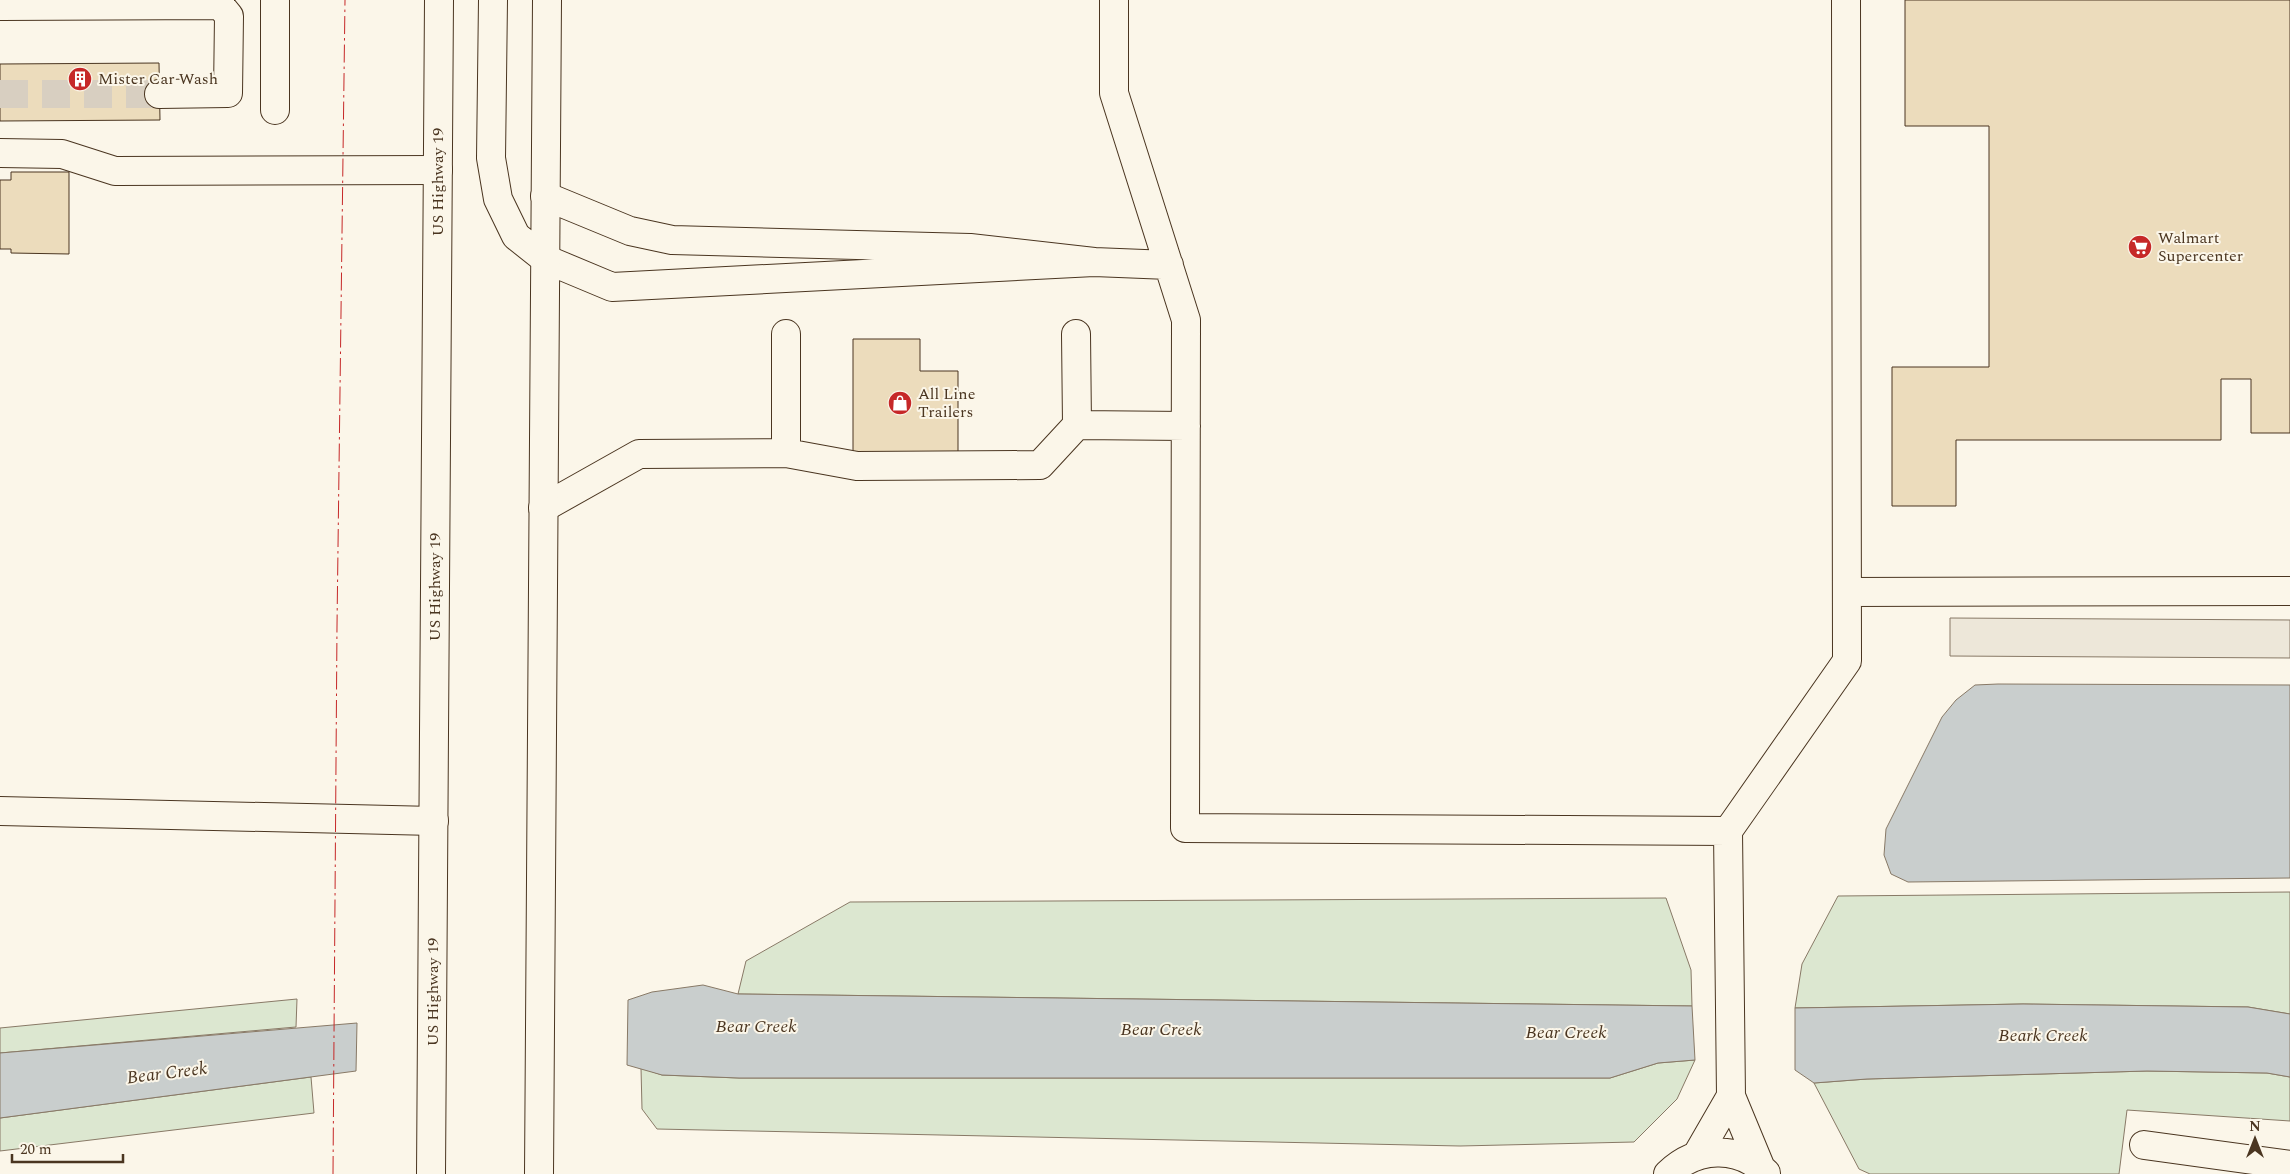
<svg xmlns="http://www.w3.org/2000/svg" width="2290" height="1174" font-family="Spectral,serif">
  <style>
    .green { fill: #dce7d0; stroke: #887966 }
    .parking { fill: #ede7d9; stroke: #887966 }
    .water { fill: #c9cecd; stroke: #887966 }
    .building { fill: #ecdcbc; stroke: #4a3520 }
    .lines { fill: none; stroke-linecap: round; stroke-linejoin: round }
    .minor-tunnel { stroke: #d8cfc1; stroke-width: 28; stroke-dasharray: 28 14; stroke-linecap: butt }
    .minor-casing { stroke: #4a3520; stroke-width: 30 }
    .highway-casing { stroke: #4a3520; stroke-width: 30 }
    .minor { stroke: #fbf6e9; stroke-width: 28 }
    .highway { stroke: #fbf6e9; stroke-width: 28 }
    .power { stroke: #c62828; stroke-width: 1; stroke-dasharray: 18 4 2.5 4; stroke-linecap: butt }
    .labels { text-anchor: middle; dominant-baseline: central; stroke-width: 4; stroke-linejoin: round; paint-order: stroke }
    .poi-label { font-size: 16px; fill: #4a3520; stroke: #fbf6e9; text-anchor: start }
    .street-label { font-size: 16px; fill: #4a3520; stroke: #fbf6e9 }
    .water-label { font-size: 18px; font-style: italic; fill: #4a3520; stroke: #fbf6e9 }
  </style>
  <rect width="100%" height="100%" fill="#fbf6e9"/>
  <path class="green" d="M2290,892V1014L2248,1007L2023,1004L1795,1008L1802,964L1838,896Z
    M1666,898L1691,970L1692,1006L738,994L746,961L850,902Z
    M297,999L296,1027L0,1053V1028Z
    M1695,1060L1677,1099L1634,1142L1460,1146L657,1129L642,1109L641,1068L662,1075L739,1078H1610L1658,1063Z
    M2147,1071L2267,1073L2290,1077V1121L2127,1110L2119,1174H1870L1859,1169L1814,1083L1867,1079Z
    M311,1077L314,1113L0,1151V1118Z"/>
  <path class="parking" d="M1950,618L2290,620V658L1950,656Z"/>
  <path class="water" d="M1998,684L2290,685V878L1908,882L1891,874L1884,855L1886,829L1942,717L1956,700L1975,685Z
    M703,985L738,994L1692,1006L1695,1060L1658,1063L1610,1078H739L662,1075L627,1065L628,1000L652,992Z
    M2023,1004L2248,1007L2290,1014V1077L2267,1073L2147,1071L1867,1079L1814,1083L1795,1070V1008Z
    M357,1023L356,1071L0,1118V1053Z"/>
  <path class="building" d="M1905,0H2290V433H2251V379H2221V440H1956V506H1892V367H1989V126H1905Z
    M159,63L160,120L0,121V64Z
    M11,172H69V254L11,253V249H0V180H11Z
    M853,339H920V371H958V454H853Z"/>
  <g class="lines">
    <path class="minor-tunnel" d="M0,94H159"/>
    <g class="minor-casing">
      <path id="minor" d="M275,0V110
        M1114,0V93L1186,320L1185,828L1728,831
        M0,6L220,5
        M159,94L228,93L229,16L220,5V0
        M0,153L62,154L115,171L438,170
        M545,259L612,287L1094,262L970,248L672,240L630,231L545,196
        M1094,262L1169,265
        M786,334V453
        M1076,334L1077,425
        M543,508L639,454L786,453L857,466L1040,465L1077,425L1186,426
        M1847,592L2290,591
        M0,811L434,821
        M2144,1145L2290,1165
        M1697,1155L1731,1096
        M1760,1166L1731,1096L1728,831L1847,661L1846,0
        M1668,1174C1696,1147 1738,1144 1766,1173"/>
    </g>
    <g class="highway-casing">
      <path id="highway" d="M493,0L491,158L498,199L516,236L545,259
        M431,1174L439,0
        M539,1174L547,0"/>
    </g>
    <use href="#minor" class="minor"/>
    <use href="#highway" class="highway"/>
    <path class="power" d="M333,1174L337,626L345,0"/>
  </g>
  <defs>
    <g id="building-disc" transform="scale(1.25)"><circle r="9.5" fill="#c62828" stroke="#fbf6e9"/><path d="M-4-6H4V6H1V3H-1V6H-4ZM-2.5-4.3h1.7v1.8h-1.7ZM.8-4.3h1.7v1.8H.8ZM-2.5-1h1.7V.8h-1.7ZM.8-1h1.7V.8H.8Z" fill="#fff"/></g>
    <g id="supermarket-disc" transform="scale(1.25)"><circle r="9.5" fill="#c62828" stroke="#fbf6e9"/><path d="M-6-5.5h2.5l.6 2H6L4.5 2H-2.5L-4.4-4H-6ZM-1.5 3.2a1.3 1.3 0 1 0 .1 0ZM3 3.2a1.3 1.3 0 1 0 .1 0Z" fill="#fff"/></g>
    <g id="shop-disc" transform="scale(1.25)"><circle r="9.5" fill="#c62828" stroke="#fbf6e9"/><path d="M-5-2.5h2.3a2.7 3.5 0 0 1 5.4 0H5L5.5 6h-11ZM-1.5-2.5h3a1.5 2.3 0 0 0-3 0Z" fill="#fff"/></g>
  </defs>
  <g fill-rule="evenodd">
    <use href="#building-disc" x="80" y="79"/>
    <use href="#supermarket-disc" x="2140" y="247"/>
    <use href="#shop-disc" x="900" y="403"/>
  </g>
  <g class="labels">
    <g class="poi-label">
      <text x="98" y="79">Mister Car Wash</text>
      <text x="2158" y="238">Walmart<tspan x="2158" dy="18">Supercenter</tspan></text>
      <text x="918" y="394">All Line<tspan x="918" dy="18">Trailers</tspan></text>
    </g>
    <g class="street-label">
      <text transform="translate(438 182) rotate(-90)">US Highway 19</text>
      <text transform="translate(435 587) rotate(-90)">US Highway 19</text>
      <text transform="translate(433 992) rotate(-90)">US Highway 19</text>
    </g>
    <g class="water-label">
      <text x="756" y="1026">Bear Creek</text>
      <text x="1161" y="1029">Bear Creek</text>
      <text x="1566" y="1032">Bear Creek</text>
      <text x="2043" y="1035">Beark Creek</text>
      <text transform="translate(167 1073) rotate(-7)">Bear Creek</text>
    </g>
  </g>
  <g transform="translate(2255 1139)" stroke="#fbf6e9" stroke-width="4" paint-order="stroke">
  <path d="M0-4L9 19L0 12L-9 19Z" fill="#4a3520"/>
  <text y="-8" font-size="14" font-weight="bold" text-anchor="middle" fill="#4a3520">N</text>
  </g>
  <path d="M12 1154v8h111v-8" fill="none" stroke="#4a3520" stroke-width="2.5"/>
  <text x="20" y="1154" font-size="15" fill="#4a3520" stroke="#fbf6e9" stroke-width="4" paint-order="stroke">20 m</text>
</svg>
